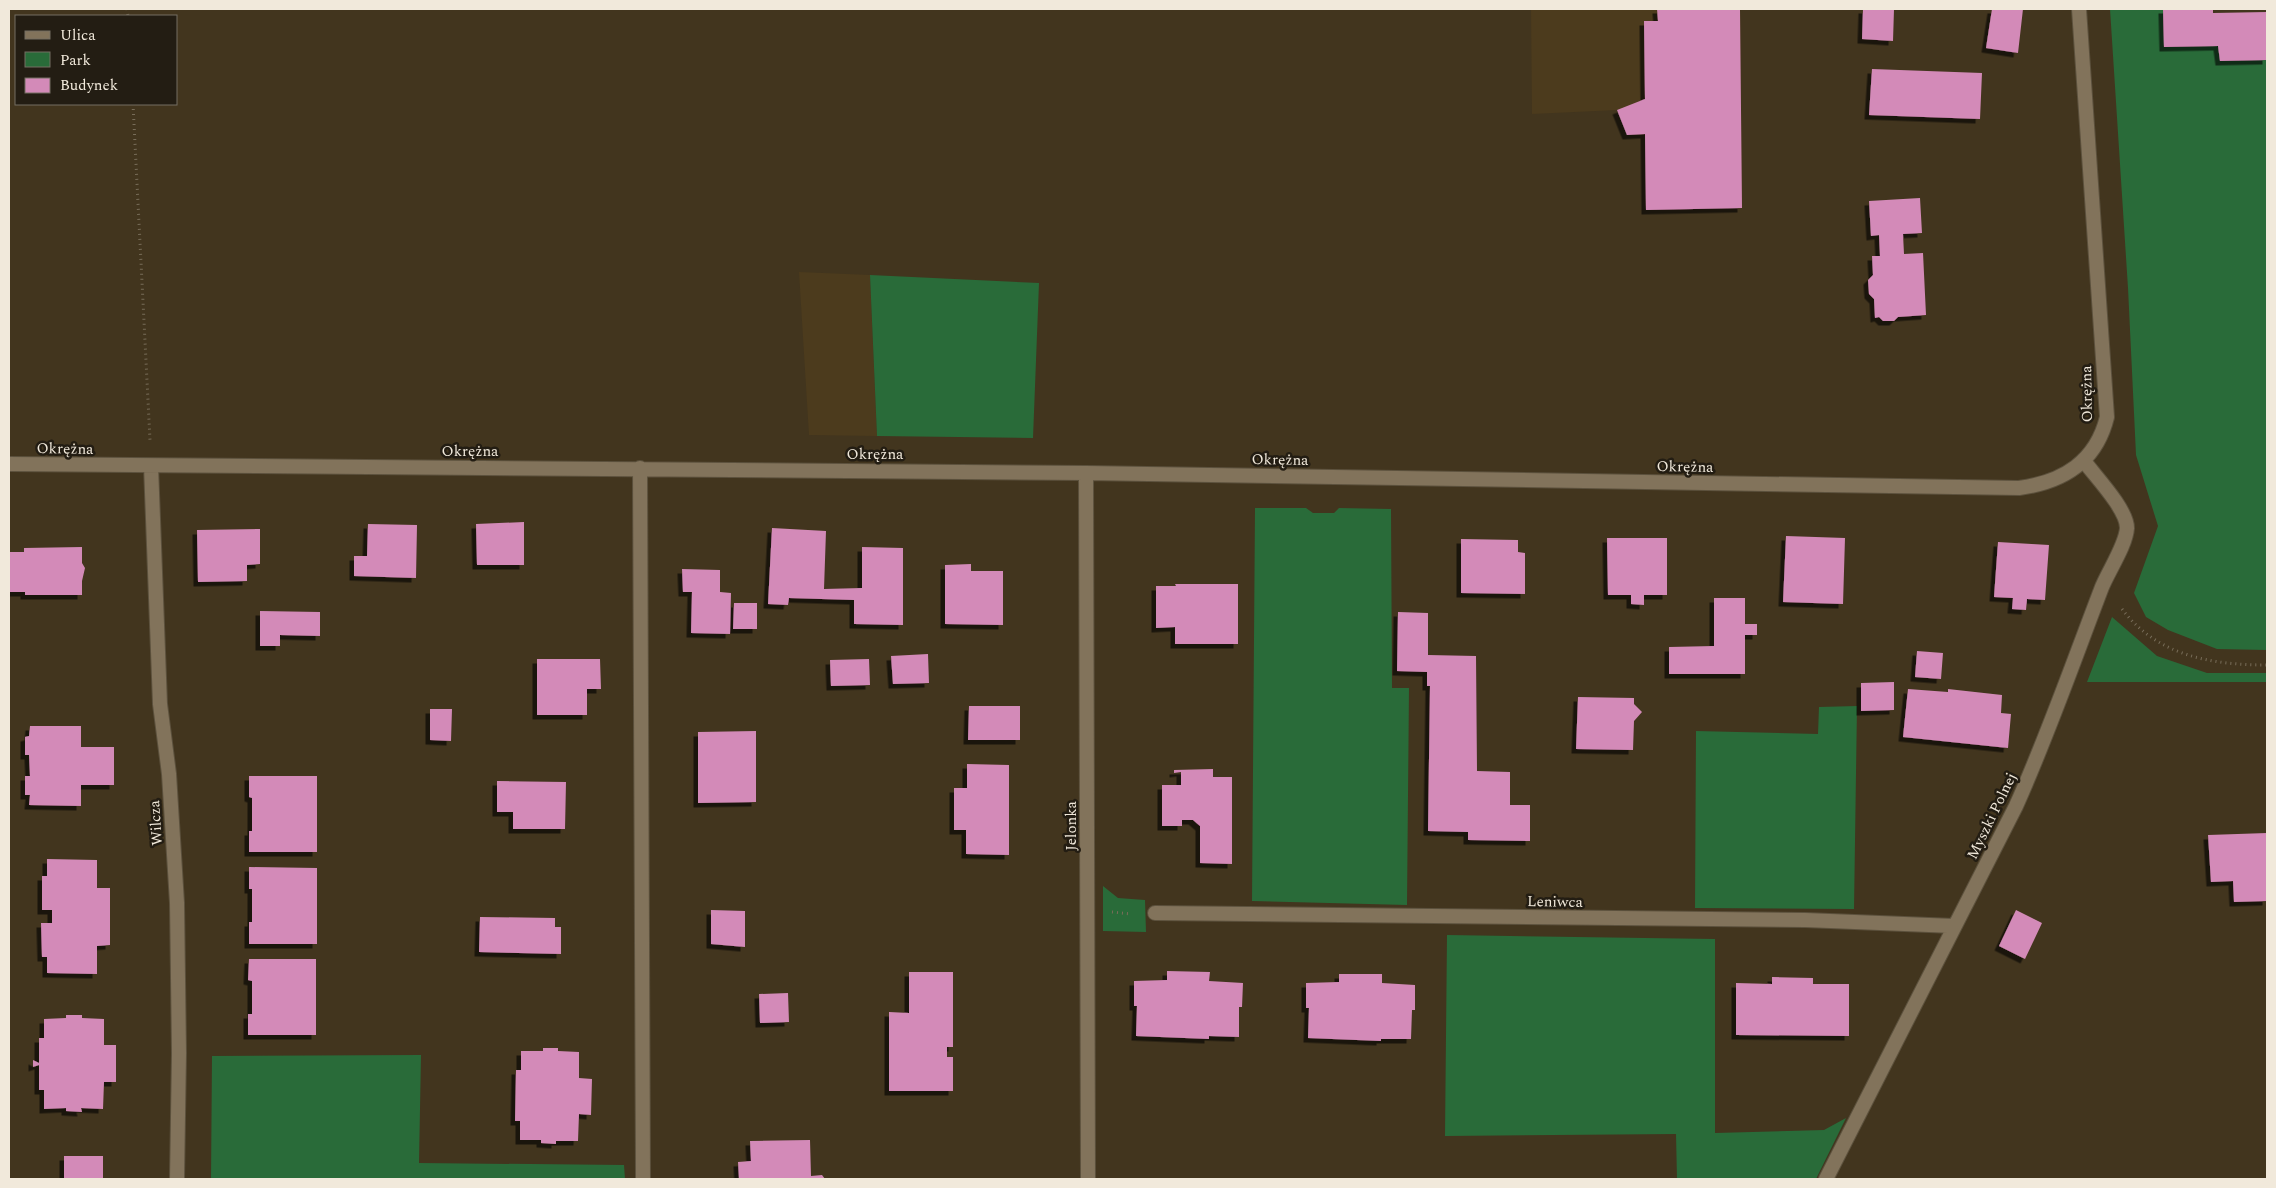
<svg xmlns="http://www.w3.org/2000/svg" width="2276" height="1188" font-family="Spectral,serif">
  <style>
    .built { fill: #4c3b1d }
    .green { fill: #296b39 }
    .building { fill: #d38ab8; filter: url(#shadow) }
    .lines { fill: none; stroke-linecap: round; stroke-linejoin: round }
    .minor-casing { stroke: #5c513d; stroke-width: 16 }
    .path { stroke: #786d59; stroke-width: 3; stroke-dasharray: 1 4; stroke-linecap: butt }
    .minor { stroke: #82735b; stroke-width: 14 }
    .labels { text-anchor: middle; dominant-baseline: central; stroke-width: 5; stroke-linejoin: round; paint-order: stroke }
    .street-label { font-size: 15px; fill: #f1e9db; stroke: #231d13 }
  </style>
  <defs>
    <filter id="shadow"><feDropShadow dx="-4.5" dy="4.5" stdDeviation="0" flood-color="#0009"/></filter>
  </defs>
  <rect width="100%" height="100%" fill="#42351e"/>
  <path class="built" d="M1531,9H1740L1742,208L1646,210L1645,135H1627L1617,110L1532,114Z
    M799,272L870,275L877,436L809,435Z"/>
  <path class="green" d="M2110,9H2163L2164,47L2218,46L2220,61L2267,60V650L2217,649L2168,630L2146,617L2134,593L2158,526L2136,455L2128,288Z
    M870,275L1039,283L1033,438L877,436Z
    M1255,508H1306L1313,513H1334L1339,508L1391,509L1392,688H1409L1407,905L1252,901Z
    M2112,617L2157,656L2207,673H2267V682H2087Z
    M1857,706L1854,909L1695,908L1696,731L1818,734L1819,707Z
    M1103,886L1118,898L1145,900L1146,932L1103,931Z
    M1447,935L1715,939V1133L1824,1130L1846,1118L1816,1179H1677L1676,1134L1445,1136Z
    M421,1055L419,1163L624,1165L625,1179H211L212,1056Z"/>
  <path class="building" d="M1657,9H1740L1742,208L1646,210L1645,134L1627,135L1617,110L1645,99L1644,21H1658Z
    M1863,9H1894L1893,41L1862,39Z
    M1992,9H2023L2018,53L1986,48Z
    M2163,9H2213V13L2267,12V60L2220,61L2218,46L2164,47Z
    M1872,69L1982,73L1980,119L1869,115Z
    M1920,198L1922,233L1903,234L1904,254L1923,253L1926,315L1898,317L1894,321H1883L1879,317L1875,318L1874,299L1869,294L1868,280L1873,275L1872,256H1880L1879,235L1871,236L1869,201Z
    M524,522V565H477L476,524Z
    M368,524L417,525L416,578L354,576V556H367Z
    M772,528L826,531L824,589L862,588V547L903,548V625L854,624V600L789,598L788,605L768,604Z
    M260,529V564L247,565V581L198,582L197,530Z
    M1786,536L1845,538L1843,604L1783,602Z
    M1607,538H1667V595H1644V605L1631,604V595H1608Z
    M1461,539L1518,540V552L1525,553V594L1461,593Z
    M1998,542L2049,545L2045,600L2027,599L2026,610L2012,609L2013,598L1994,597Z
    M82,547V563L85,568L82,581V595H25V592H9V552H24V548Z
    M971,564V571H1003V625L945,624V565Z
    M682,569L720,570V592L731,593L730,634L691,633L692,592H683Z
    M1175,584H1238V644H1175V627L1156,628V586H1176Z
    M1714,598H1745V624H1757V635H1745V674H1669V647L1714,646Z
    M734,603H757V629H733Z
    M260,611L320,612V636L280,635V646H260Z
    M1398,612L1428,613V655L1476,656L1477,771L1510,772V805H1530V841L1468,840V832L1428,831L1430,686H1427V672L1397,671Z
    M1917,651L1943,653L1941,679L1915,677Z
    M928,654L929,683L893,684L891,656Z
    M537,659H600L601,689H587V715H537Z
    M869,659L870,685L831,686L830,660Z
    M1894,682V710L1861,711V683Z
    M1908,689L1948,692V689L2002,695L2001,713L2011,714L2008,748L1903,737Z
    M1578,697L1634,698V704L1642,712L1634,721L1633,750L1576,749Z
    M969,706H1020V740H968Z
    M430,709H452L451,741L430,740Z
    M30,726H81V747H114V785H81V806L29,805L30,795H25V776H30L29,755H25V737L29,736Z
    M756,731V802L698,803V732Z
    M967,764L1009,765V855L966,854V830H954V788H967Z
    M1213,769V777H1232V864L1200,863V826L1193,820H1182V826H1162V785H1181V772L1174,773V770Z
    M249,776H317V852H249V831H252V798L249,797Z
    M497,781L566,782L565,829H513V812H497Z
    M2267,833V901L2234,902L2233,881L2211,882L2208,835Z
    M47,859L97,860V888H110V945L97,946V974L47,973V957H42L41,923H52V910H42V876H47Z
    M249,867L317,868V944H249V922H252V889H249Z
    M711,910L745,911V947L711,944Z
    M2016,910L2042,923L2025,959L1999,946Z
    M480,917L555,918V927H561V954L479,952Z
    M249,959H316V1035H248V1014H252V981L248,980Z
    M1167,971L1210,972L1209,981L1243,983L1242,1007H1239V1037L1209,1036V1039L1136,1036L1137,1006H1134V981L1167,980Z
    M909,972H953V1047H947V1057H953V1091H889V1012L909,1013Z
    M1339,974H1382V983L1415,985V1010H1412L1411,1039H1381V1041L1308,1038L1309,1008H1306V983L1339,982Z
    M1772,977L1813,978V984H1849V1036L1736,1035V983L1772,984Z
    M788,993L789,1022L760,1023L759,994Z
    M66,1015H82V1018L104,1019V1045H116V1082H104L103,1109L81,1108L82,1112L66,1111V1108L44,1109V1090H39V1065L33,1067V1060L39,1063V1038H44V1019L66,1018Z
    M543,1048H558V1051L579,1052V1078L592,1079L591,1115L579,1114L578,1141H556V1144L541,1143V1140H520V1121H515L516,1070H521V1051H543Z
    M810,1140L811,1176L822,1175L825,1179H739L738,1162L751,1161L750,1141Z
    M64,1156H103V1179H64Z"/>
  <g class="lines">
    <g class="minor-casing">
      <path id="minor" d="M9,464L1086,473L2019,488C2063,482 2096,462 2107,417L2079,9
        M151,466L160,704L169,774L177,903L179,1053L177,1179
        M640,468L643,1179
        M1086,473L1088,1179
        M1155,913L1805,920L1954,926
        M1826,1179L2016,806C2048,735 2074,660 2102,587C2109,570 2126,545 2127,528C2127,509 2095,476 2084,461"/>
    </g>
    <path class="path" d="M127,9L128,16
      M133,104L150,440
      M2122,609C2157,656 2212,665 2267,665
      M1112,912L1131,914"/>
    <use href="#minor" class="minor"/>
  </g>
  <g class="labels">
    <g class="street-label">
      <text transform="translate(2087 394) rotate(-91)">Okrężna</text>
      <text transform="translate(65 449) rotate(1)">Okrężna</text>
      <text x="470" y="451">Okrężna</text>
      <text x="875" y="454">Okrężna</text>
      <text transform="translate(1280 460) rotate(1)">Okrężna</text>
      <text transform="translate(1685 467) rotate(1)">Okrężna</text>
      <text transform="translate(1992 816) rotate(-64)">Myszki Polnej</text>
      <text transform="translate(156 823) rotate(-94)">Wilcza</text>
      <text transform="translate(1071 826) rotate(-90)">Jelonka</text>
      <text transform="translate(1555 902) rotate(1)">Leniwca</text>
    </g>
  </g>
  <rect width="2276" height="1188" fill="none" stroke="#f1e9db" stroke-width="20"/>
  <rect x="15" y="15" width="162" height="90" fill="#231d13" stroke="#756f63"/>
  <rect x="25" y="31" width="25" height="8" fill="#82735b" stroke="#756f63"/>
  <text x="60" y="40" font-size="15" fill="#f1e9db">Ulica</text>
  <rect x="25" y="52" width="25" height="15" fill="#296b39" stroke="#756f63"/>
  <text x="60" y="65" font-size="15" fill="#f1e9db">Park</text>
  <rect x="25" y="78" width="25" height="15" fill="#d38ab8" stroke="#756f63"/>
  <text x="60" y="90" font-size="15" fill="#f1e9db">Budynek</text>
</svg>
